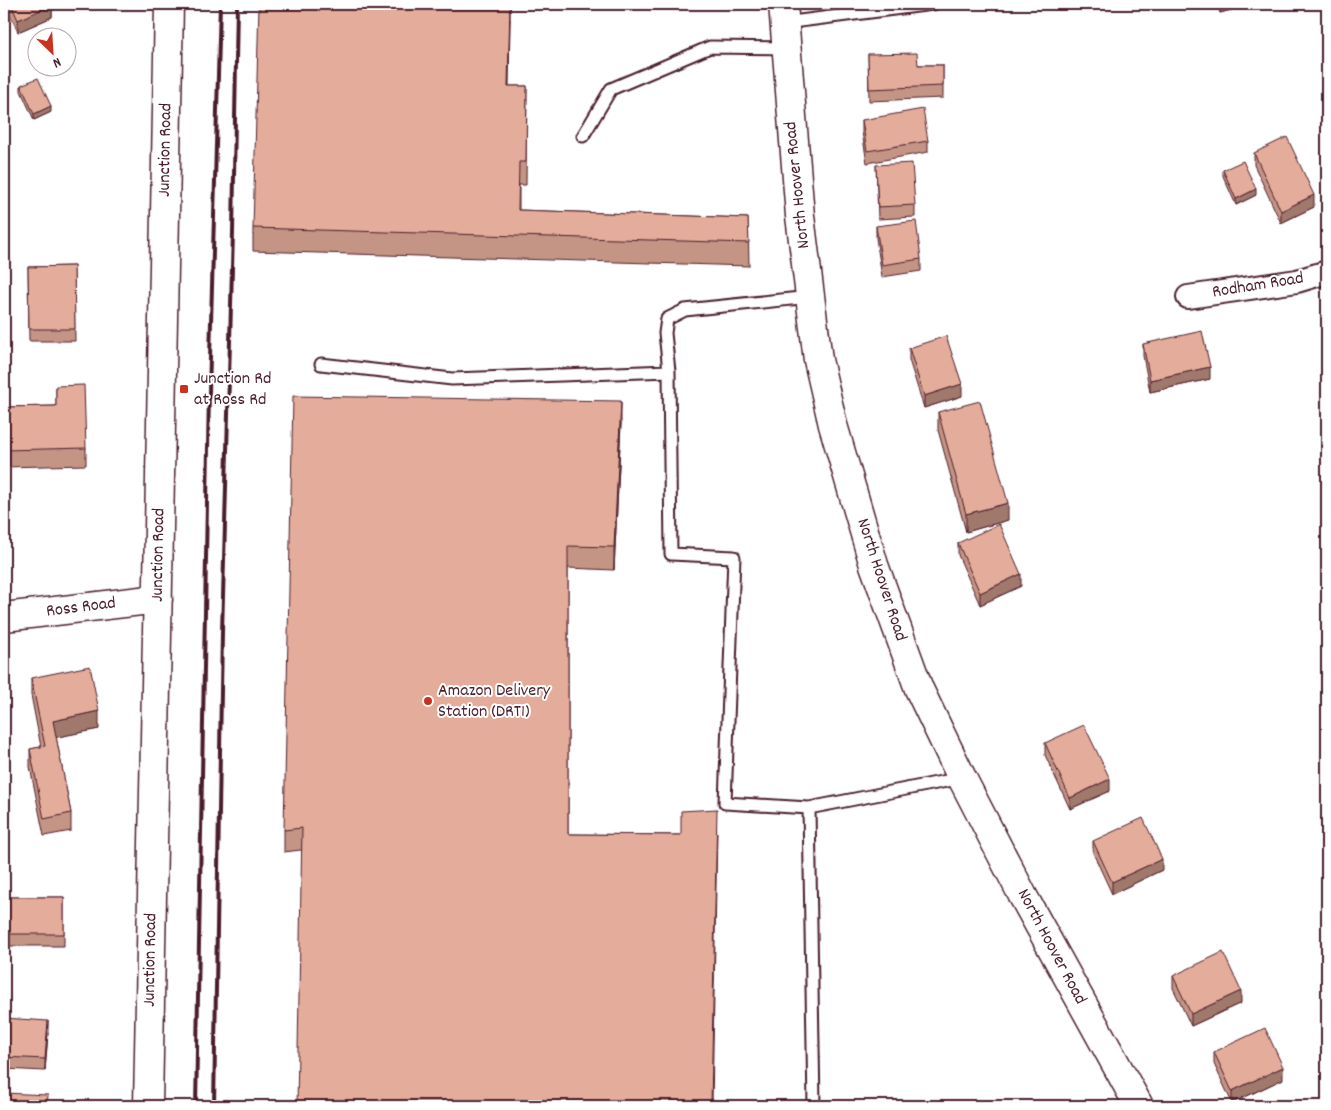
<svg xmlns="http://www.w3.org/2000/svg" width="1331" height="1110" font-family="Dekko,sans-serif">
  <style>
    .lines { fill: none; stroke-linecap: round; stroke-linejoin: round }
    .service-casing { stroke: #4a1f2b; stroke-width: 15 }
    .minor-casing { stroke: #4a1f2b; stroke-width: 26 }
    .tertiary-casing { stroke: #4a1f2b; stroke-width: 31 }
    .service { stroke: #fff; stroke-width: 11 }
    .minor { stroke: #fff; stroke-width: 22 }
    .tertiary { stroke: #fff; stroke-width: 28 }
    .rail { stroke: #4a1f2b; stroke-width: 4 }
    .wall { fill: #c49485; stroke: #4a1f2b }
    .shaded-wall { fill: #a0786c; stroke: #4a1f2b }
    .building { fill: #e4ac9b; stroke: #4a1f2b }
    .poi-dot { fill: #c8321e; stroke: #fff; stroke-width: 2 }
    .labels { text-anchor: middle; dominant-baseline: central; stroke-width: 4; stroke-linejoin: round; paint-order: stroke }
    .street-label { font-size: 18px; fill: #4a1f2b; stroke: #fff }
    .poi-label { font-size: 18px; fill: #4a1f2b; stroke: #fff; text-anchor: start }
  </style>
  <rect width="100%" height="100%" fill="#fff"/>
  <filter id="ink" filterUnits="userSpaceOnUse"><feTurbulence type="fractalNoise" baseFrequency=".02" numOctaves="2"/><feDisplacementMap in="SourceGraphic" scale="10" xChannelSelector="R" yChannelSelector="G"/><feConvolveMatrix kernelMatrix="1 2 1 2 8 2 1 2 1" color-interpolation-filters="sRGB"/></filter>
  <g filter="url(#ink)">
    <g class="lines">
      <g class="service-casing">
        <path id="service" d="M784,23L933,4
          M583,136L611,89L710,47L786,48
          M321,364L452,379L669,371L671,554L734,557L725,803L809,808L814,1106
          M669,371L665,333L667,319L685,310L810,297
          M809,808L962,778"/>
      </g>
      <g class="minor-casing">
        <path id="minor" d="M1188,297L1297,281L1327,272"/>
      </g>
      <g class="tertiary-casing">
        <path id="tertiary" d="M783,4L800,216L818,360L833,425L874,565L919,689L962,778L1023,896L1139,1106
          M4,617L158,599
          M148,1106L169,4"/>
      </g>
      <use href="#service" class="service"/>
      <use href="#minor" class="minor"/>
      <use href="#tertiary" class="tertiary"/>
      <path class="rail" d="M196,1106L209,393L220,4
        M214,1106L222,633L233,232L237,4"/>
    </g>
    <path class="wall" d="M5,4H64L52,9V17L18,32Z
      M1217,4H1253L1220,13Z
      M510,19L509,86H527L526,185H519V210L748,218L749,266L253,251V228Z
      M868,54L918,65H943V98L869,101Z
      M21,85L51,112L34,120L21,91Z
      M862,120L928,141V152L867,163L862,132Z
      M1254,153L1314,207L1281,223L1254,165Z
      M876,165L915,205V217L878,219Z
      M1223,170L1256,195L1236,205L1223,176Z
      M876,226L921,259V271L882,277L876,238Z
      M74,266L75,341H29L28,267Z
      M1143,344L1210,379L1150,392L1143,356Z
      M909,348L962,396L924,408L909,360Z
      M56,386L86,448V465L4,467V407L56,406Z
      M938,412L1008,520L966,532L938,430Z
      M621,423L614,570L568,568V834L681,835L717,832L712,1106L301,850L284,852V830Z
      M958,543L1021,586L980,605L958,555Z
      M31,678L99,729L56,737L71,813V831L44,836L30,767V749L41,747L31,695Z
      M1045,743L1110,791L1070,809L1045,755Z
      M1093,841L1162,870L1112,894L1093,853Z
      M4,897H64V946H4Z
      M1173,976L1241,1003L1191,1026L1173,988Z
      M4,1018L48,1033L45,1071L4,1069Z
      M1214,1052L1283,1079L1232,1103L1214,1064Z"/>
    <path class="shaded-wall" d="M49,4H64L52,9V17L18,32V20Z
      M510,4V19L508,108V86Z
      M1220,4H1253L1220,13Z
      M51,106V112L34,120V114Z
      M1256,189V195L1236,205V199Z
      M1314,195V207L1281,223V211Z
      M1210,367V379L1150,392V380Z
      M962,384V396L924,408V396Z
      M621,401V423L614,570V547Z
      M1008,503V520L966,532V514Z
      M1021,574V586L980,605V593Z
      M99,711V729L53,738V721Z
      M1110,779V791L1070,809V798Z
      M1162,859V870L1112,894V882Z
      M1241,991V1003L1191,1026V1014Z
      M48,1021V1033L45,1071V1059Z
      M1283,1067V1079L1232,1103V1091Z"/>
    <path class="building" d="M11,4H51L52,5L18,20Z
      M259,4H510L508,86H527L526,162H519L518,210L748,218L749,243L253,228Z
      M917,53L918,65H943V86L869,89L868,54Z
      M38,78L51,106L34,114L21,85Z
      M923,109L928,141L867,151L862,120Z
      M1287,137L1314,195L1281,211L1254,153Z
      M1243,161L1256,189L1236,199L1223,170Z
      M912,163L915,205L878,207L876,165Z
      M916,221L921,259L882,265L876,226Z
      M74,266L75,329H29L28,267Z
      M1202,331L1210,367L1150,380L1143,344Z
      M946,336L962,384L924,396L909,348Z
      M84,385L86,448L4,450V407L56,406V386Z
      M293,396L621,401L614,547L568,546V834L681,835V811L717,809L711,1106H297L302,828L284,830Z
      M980,401L1008,503L966,514L938,412Z
      M999,524L1021,574L980,593L958,543Z
      M90,666L99,711L53,721L71,813L44,819L30,749L45,746L31,678Z
      M1084,725L1110,779L1070,798L1045,743Z
      M1143,818L1162,859L1112,882L1093,841Z
      M4,897H64V934H4Z
      M1223,952L1241,991L1191,1014L1173,976Z
      M4,1018L48,1021L45,1059L4,1057Z
      M1265,1028L1283,1067L1232,1091L1214,1052Z
      M4,1093L48,1095L47,1106H4Z"/>
  </g>
  <g class="poi-dot">
    <rect x="179" y="384" width="10" height="10" rx="2.5"/>
    <circle cx="428" cy="701" r="5"/>
  </g>
  <g class="labels">
    <g class="street-label">
      <text transform="translate(166 150) rotate(-89)">Junction Road</text>
      <text transform="translate(798 185) rotate(-96)">North Hoover Road</text>
      <text transform="translate(1258 286) rotate(-9)">Rodham Road</text>
      <text transform="translate(159 555) rotate(-89)">Junction Road</text>
      <text transform="translate(881 580) rotate(72)">North Hoover Road</text>
      <text transform="translate(81 608) rotate(-7)">Ross Road</text>
      <text transform="translate(1051 947) rotate(62)">North Hoover Road</text>
      <text transform="translate(151 960) rotate(-89)">Junction Road</text>
    </g>
    <g class="poi-label">
      <text x="194" y="379">Junction Rd<tspan x="194" dy="21">at Ross Rd</tspan></text>
      <text x="438" y="691">Amazon Delivery<tspan x="438" dy="21">Station (DRT1)</tspan></text>
    </g>
  </g>
  <rect width="1331" height="1110" fill="none" stroke="#fff" stroke-width="20"/>
  <rect x="10" y="10" width="1311" height="1090" fill="none" stroke="#4a1f2b" stroke-width="2" filter="url(#ink)"/>
  <g transform="translate(52 52) rotate(155)"><circle r="24" fill="#ffffff" stroke="#b7a5aa"/>
  <path d="M0-4L9 19L0 12L-9 19Z" fill="#c8321e"/>
  <text y="-8" font-size="14" font-weight="bold" text-anchor="middle" fill="#4a1f2b">N</text>
  </g>
</svg>
